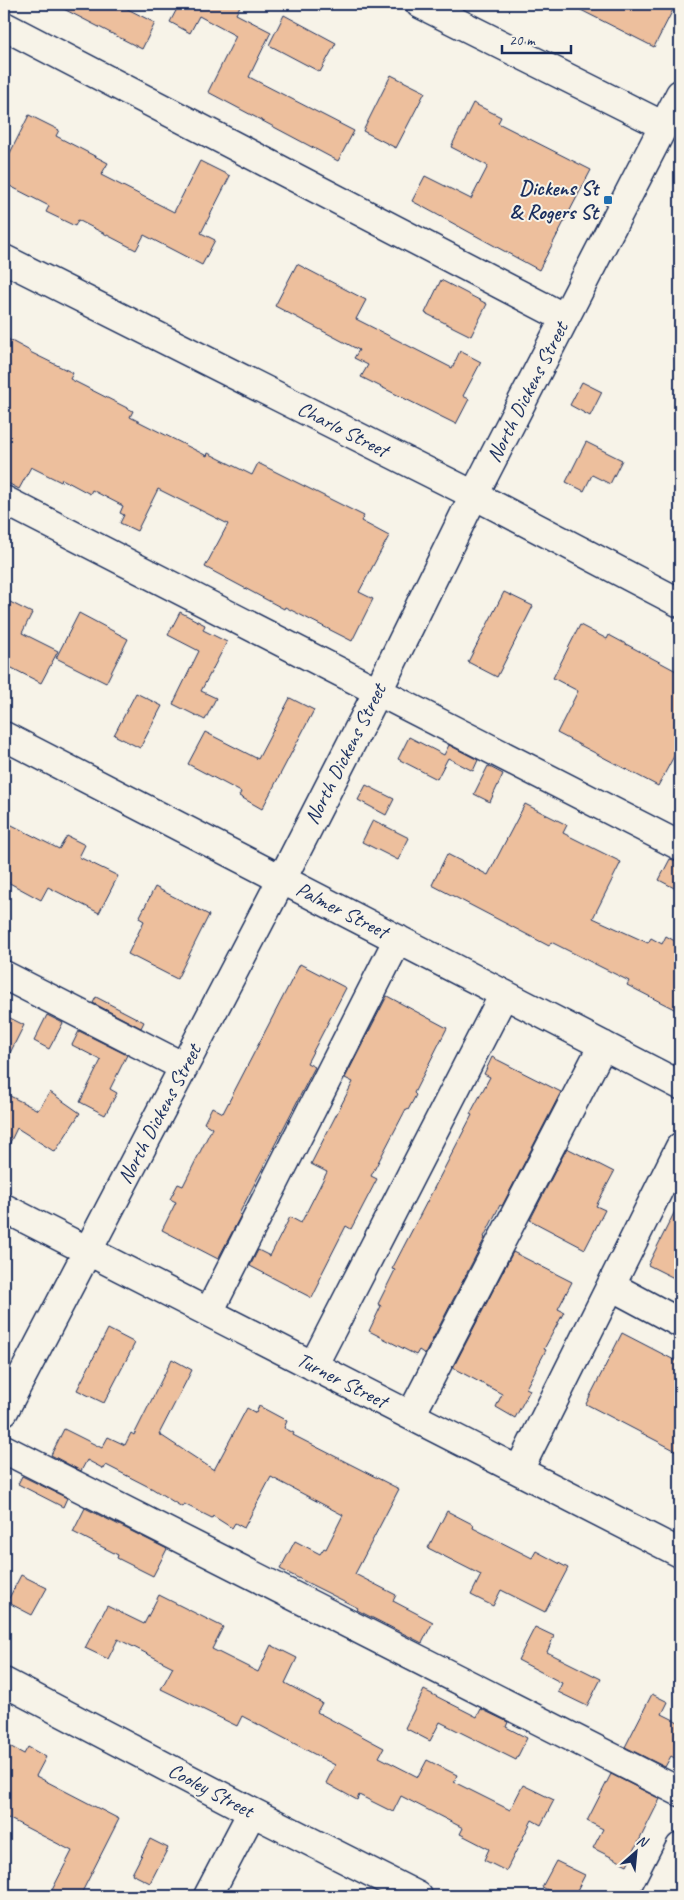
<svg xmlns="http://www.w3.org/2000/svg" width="684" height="1900" font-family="Caveat,sans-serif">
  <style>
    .building { fill: #edbf9d; stroke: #1b2f5e }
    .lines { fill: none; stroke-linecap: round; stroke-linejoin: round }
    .minor-casing { stroke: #1b2f5e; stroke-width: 31 }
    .minor { stroke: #f7f3e8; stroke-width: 28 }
    .poi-dot { fill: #1f6fb2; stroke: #f7f3e8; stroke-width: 2 }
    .labels { text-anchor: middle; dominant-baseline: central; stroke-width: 4; stroke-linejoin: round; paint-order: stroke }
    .poi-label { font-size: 21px; font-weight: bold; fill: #1b2f5e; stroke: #f7f3e8; text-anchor: end }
    .street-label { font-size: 21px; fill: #1b2f5e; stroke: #f7f3e8 }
  </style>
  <rect width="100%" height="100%" fill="#f7f3e8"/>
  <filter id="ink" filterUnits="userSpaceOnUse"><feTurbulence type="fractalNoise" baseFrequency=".02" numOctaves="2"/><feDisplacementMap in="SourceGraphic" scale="10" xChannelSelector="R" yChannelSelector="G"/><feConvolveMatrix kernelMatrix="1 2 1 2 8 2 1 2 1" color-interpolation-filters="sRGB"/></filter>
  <g filter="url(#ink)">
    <path class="building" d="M54,4H118L155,23L142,49Z
      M177,4H241L236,14L271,32L249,77L354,131L338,161L208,92L236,36L199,16L190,33L170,22L179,5Z
      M569,4H676L654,47Z
      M284,15L336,43L320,72L269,45Z
      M391,75L425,92L396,148L363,131Z
      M473,103L501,117L498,123L591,170L539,270L412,201L425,176L471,199L488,166L451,147Z
      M29,115L59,130L56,136L108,163L101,175L174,212L200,161L230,176L201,233L215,240L202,265L144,235L136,250L78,220L75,226L46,212L49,206L4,183V165Z
      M297,264L366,300L356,319L452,368L460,351L481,362L463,396L469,399L456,424L361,377L368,365L354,358L359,350L275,306Z
      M441,280L487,304L471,336L425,313Z
      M4,337L30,351V352L73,373L70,379L133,411L130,417L207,456L208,453L252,475L258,463L364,516L361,521L389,536L359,592L373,599L352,641L285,607L284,609L205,567L228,524L158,489L137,531L120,523L124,515L120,513L123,506L92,490L90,494L62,479L61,482L31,467L19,489L4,481Z
      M582,382L602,392L590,416L570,405Z
      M586,442L622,460L610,484L592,475L584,491L566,482Z
      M504,592L533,606L497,677L468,662Z
      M4,599L32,613L22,633L58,651L41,683L6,665L4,669Z
      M180,612L205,625L203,630L227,642L201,691L216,698L205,720L173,704L199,651L168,635Z
      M79,613L128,639L106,683L56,658Z
      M580,625L607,639L609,635L680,673V745L658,786L557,733L578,691L553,678Z
      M136,693L162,706L140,748L114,735Z
      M290,698L314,710L262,809L239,796L241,792L188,764L205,732L258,759Z
      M409,737L444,755L449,745L478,760L473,771L448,758L437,779L398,759Z
      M488,766L503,774L490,802L474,794Z
      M366,785L394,799L386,815L358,800Z
      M525,804L567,825L563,833L621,862L593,918L648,943L651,938L662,944L666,936L680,944V1012L627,985L629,981L551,942L549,946L432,885L447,854L488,875Z
      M373,820L409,838L398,860L362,842Z
      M4,821L59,849L67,836L85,845L79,857L118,876L99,913L48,887L41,900L4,880Z
      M670,859L680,862V891L659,880Z
      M155,887L209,915L177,979L128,954L144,921L139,918Z
      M300,964L346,988L307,1063L315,1067L239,1214L241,1215L218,1259L162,1230L176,1202L170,1199L178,1184L183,1186L212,1128L204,1123L212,1107L223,1113Z
      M387,996L447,1028L414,1093L416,1095L408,1110L406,1109L371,1176L377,1179L351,1229L346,1226L318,1281L320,1282L312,1298L250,1266L258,1250L270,1256L290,1217L301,1223L327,1172L311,1164L353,1082L345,1078Z
      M96,997L144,1022L141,1028L93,1003Z
      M4,1015L24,1025L4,1065Z
      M47,1015L63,1023L49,1049L34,1041Z
      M79,1031L127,1055L110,1089L117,1093L105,1115L80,1102L101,1060L72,1045Z
      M492,1057L561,1092L502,1206L500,1205L484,1237L485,1238L425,1354L419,1350L416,1355L369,1331L381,1306L378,1304L395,1270L392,1269L472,1115L470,1114L490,1077L484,1074Z
      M50,1092L80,1113L55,1152L17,1128L4,1155V1093L38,1110Z
      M567,1148L614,1172L596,1206L605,1210L585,1249L530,1220Z
      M680,1201V1281L648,1265Z
      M513,1252L572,1282L558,1309L564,1312L544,1349L546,1350L526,1388L530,1390L515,1418L496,1407L502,1394L453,1368Z
      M108,1329L135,1343L104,1403L77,1390Z
      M622,1333L680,1363V1453L586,1404Z
      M172,1359L192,1370L159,1434L214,1470L247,1408L256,1413L259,1406L287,1421L284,1428L294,1433L293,1435L399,1489L355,1574L396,1595L393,1601L433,1622L422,1643L357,1610L358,1608L280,1569L295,1541L320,1554L324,1548L326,1549L343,1515L271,1477L244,1528L235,1523L232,1528L213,1516L212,1518L184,1504L182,1507L153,1489L106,1465L104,1469L87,1460L81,1471L51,1455L64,1429L102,1448L108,1437L125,1445L131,1433L134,1435Z
      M22,1476L67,1498L63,1507L18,1484Z
      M85,1508L167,1549L153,1576L117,1558L118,1555L73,1532Z
      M447,1511L474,1525L473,1528L532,1558L536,1551L568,1568L545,1612L501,1590L493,1606L471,1595L481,1575L428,1548Z
      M21,1575L47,1588L32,1615L7,1602Z
      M159,1595L223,1627L212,1649L258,1672L271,1645L297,1658L285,1683L322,1703L317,1712L384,1748L379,1757L418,1777L427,1760L457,1775L454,1782L510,1810L523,1785L554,1800L541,1825L532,1820L506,1871L484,1860L489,1849L460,1834L463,1828L401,1796L393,1812L359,1795L357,1800L326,1783L335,1765L242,1716L237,1726L161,1689L173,1667L118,1639L108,1659L85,1648L107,1606L144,1624Z
      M535,1627L554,1636L547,1652L601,1679L587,1706L558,1692L562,1683L518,1660Z
      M424,1690L477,1717L481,1709L508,1722L506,1727L527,1738L516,1760L440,1722L430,1741L405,1728Z
      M652,1694L668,1702L662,1714L680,1723V1761L671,1756L665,1767L625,1747Z
      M4,1743L24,1754L28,1747L46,1757L36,1776L119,1819L80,1896H49L72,1851L4,1816Z
      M611,1774L660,1799L627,1865L593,1848L603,1829L587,1821Z
      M150,1839L168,1848L150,1883L132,1874Z
      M556,1861L585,1875L574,1896H560L542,1887Z"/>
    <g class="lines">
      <g class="minor-casing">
        <path id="minor" d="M420,4L664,126
          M4,26L565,318
          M4,259L474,495L680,603
          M4,500L680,846
          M4,736L680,1085
          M4,975L184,1067
          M4,1208L680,1553
          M611,1286L680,1323
          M209,1312L398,939
          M313,1366L504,994
          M4,1411L282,879L378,691L474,495L680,94
          M411,1415L603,1045
          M4,1449L680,1792
          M519,1470L680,1147
          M4,1682L252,1812L418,1896
          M208,1896L252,1812
          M655,1896L680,1847"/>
      </g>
      <use href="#minor" class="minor"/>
    </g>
  </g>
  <rect class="poi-dot" x="603" y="195" width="10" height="10" rx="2.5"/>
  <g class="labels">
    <g class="poi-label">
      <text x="598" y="188">Dickens St<tspan x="598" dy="24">&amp; Rogers St</tspan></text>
    </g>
    <g class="street-label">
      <text transform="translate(527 392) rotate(-63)">North Dickens Street</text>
      <text transform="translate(343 429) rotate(27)">Charlo Street</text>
      <text transform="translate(345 754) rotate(-63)">North Dickens Street</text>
      <text transform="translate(342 910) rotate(27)">Palmer Street</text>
      <text transform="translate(159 1114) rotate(-62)">North Dickens Street</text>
      <text transform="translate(342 1380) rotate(27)">Turner Street</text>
      <text transform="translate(211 1790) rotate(28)">Cooley Street</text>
    </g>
  </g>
  <rect width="684" height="1900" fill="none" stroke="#f7f3e8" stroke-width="20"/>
  <rect x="10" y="10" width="664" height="1880" fill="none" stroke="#1b2f5e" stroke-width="2" filter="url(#ink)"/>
  <g transform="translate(636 1852) rotate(27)" stroke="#f7f3e8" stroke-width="4" paint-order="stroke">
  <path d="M0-4L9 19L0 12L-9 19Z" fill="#1b2f5e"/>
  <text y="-8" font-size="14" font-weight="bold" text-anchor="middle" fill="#1b2f5e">N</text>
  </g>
  <path d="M502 45v8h69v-8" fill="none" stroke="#1b2f5e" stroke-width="2.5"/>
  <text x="509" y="45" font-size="15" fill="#1b2f5e" stroke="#f7f3e8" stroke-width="4" paint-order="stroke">20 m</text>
</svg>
